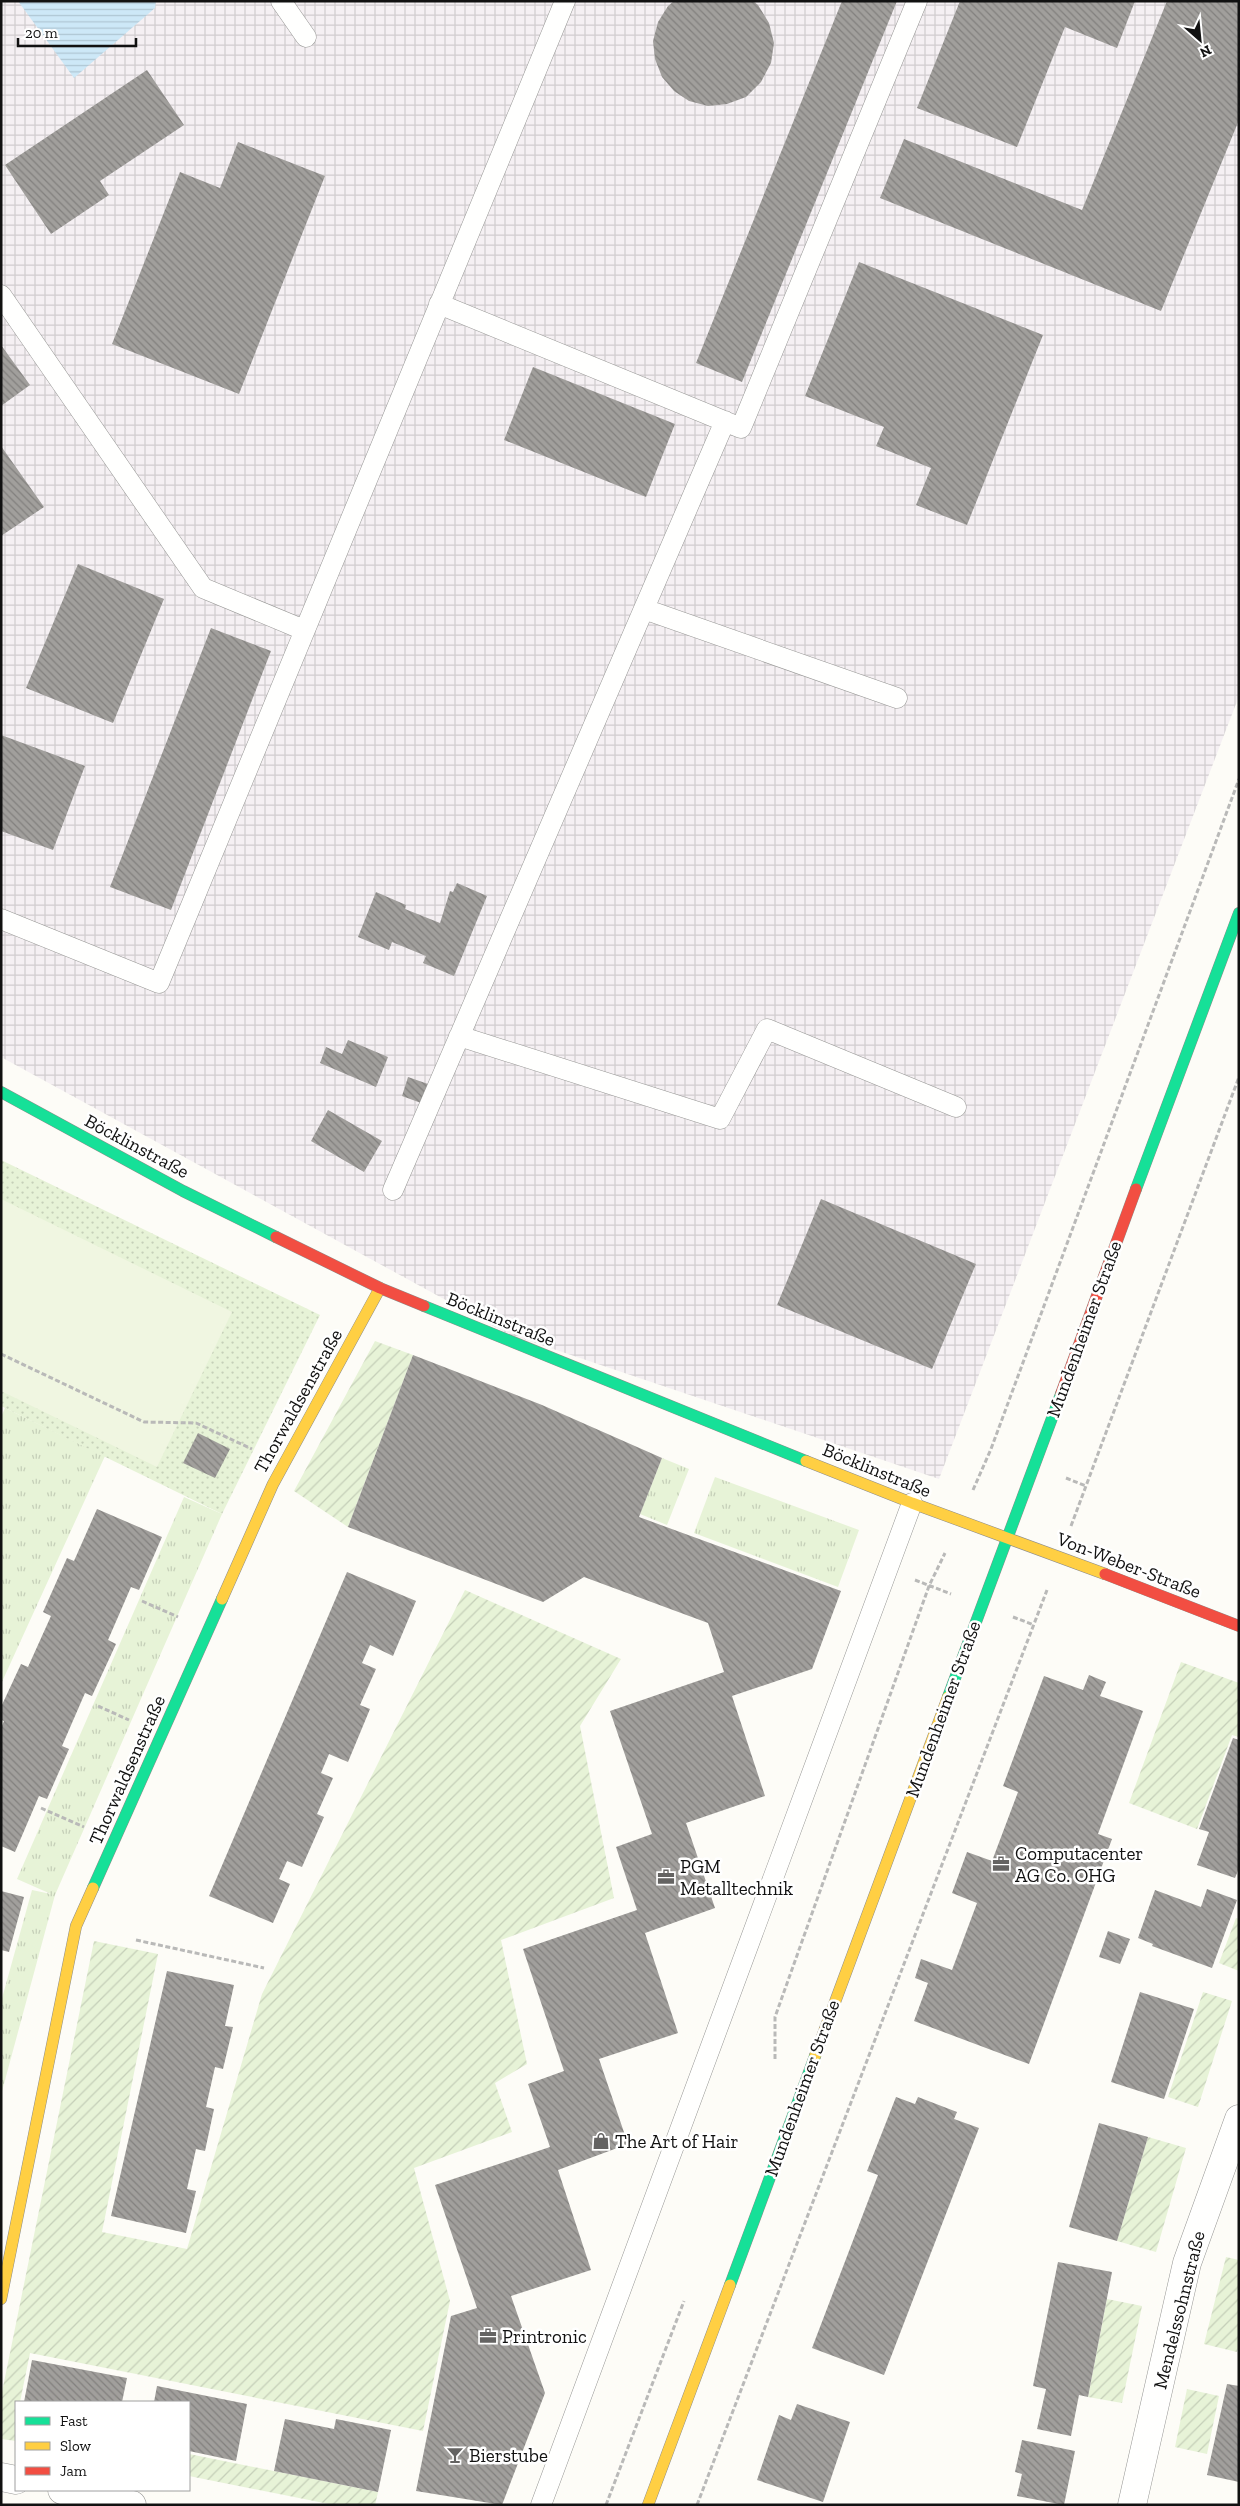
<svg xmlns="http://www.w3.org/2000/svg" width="1240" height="2506" font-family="'Zilla Slab',serif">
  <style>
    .industrial { fill: url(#industrial-grid) }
    .grass { fill: url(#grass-tufts) }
    .park { fill: url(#park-dots) }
    .garden { fill: url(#garden-furrows) }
    .pitch { fill: #f0f6e1 }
    .water { fill: url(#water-rules) }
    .building { fill: url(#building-back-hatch) }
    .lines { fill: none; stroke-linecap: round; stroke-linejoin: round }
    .lane-casing { stroke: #979795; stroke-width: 21 }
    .street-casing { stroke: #979795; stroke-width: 29 }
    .fast-casing { stroke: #8e8d8b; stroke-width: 12 }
    .slow-casing { stroke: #8e8d8b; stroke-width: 12 }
    .jam-casing { stroke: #8e8d8b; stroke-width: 12 }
    .path { stroke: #b9b9b8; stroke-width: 3; stroke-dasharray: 5 2.5; stroke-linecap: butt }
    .lane { stroke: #fffffe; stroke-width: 20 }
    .street { stroke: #fffffe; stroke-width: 28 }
    .fast { stroke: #16e098; stroke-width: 11 }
    .slow { stroke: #ffcf43; stroke-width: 11 }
    .jam { stroke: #f24e42; stroke-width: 11 }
    .labels { text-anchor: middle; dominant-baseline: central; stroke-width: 5; stroke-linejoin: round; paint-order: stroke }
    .street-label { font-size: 19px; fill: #111; stroke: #fff }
    .poi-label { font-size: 19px; fill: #111; stroke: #fff; text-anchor: start }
  </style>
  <defs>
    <pattern id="industrial-grid" width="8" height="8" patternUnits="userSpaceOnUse" patternTransform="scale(1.25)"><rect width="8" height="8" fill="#f5f0f3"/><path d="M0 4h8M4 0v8" fill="none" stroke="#d1cdcf"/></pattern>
    <pattern id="grass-tufts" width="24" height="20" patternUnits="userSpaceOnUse" patternTransform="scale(1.25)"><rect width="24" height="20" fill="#e7f3d7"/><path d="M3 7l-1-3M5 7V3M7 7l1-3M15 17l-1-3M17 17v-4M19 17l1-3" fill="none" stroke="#c5cfb8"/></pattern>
    <pattern id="park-dots" width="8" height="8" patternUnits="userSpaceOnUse" patternTransform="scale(1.25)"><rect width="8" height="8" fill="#e7f3d7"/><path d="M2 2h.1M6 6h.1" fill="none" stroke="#c5cfb8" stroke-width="1.8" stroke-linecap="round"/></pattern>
    <pattern id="garden-furrows" width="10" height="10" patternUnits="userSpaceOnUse" patternTransform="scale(1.25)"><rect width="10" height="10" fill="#e7f3d7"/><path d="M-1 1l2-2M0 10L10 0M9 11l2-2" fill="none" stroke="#c5cfb8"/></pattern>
    <pattern id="water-rules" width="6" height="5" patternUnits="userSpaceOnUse" patternTransform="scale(1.25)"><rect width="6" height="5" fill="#cde8f7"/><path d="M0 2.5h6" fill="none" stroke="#afc6d3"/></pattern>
    <pattern id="building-back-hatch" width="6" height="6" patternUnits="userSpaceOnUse" patternTransform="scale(1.25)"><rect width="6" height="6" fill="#a19f9c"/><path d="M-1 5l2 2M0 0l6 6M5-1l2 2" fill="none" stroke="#82807e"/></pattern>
  </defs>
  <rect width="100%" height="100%" fill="#fdfcf7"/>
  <path class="industrial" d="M1,1H1239V696L939,1479L506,1333L1,1057Z"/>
  <path class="grass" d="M5,1408L105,1456L1,1684V1417Z
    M662,1458L689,1469L667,1525L640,1514Z
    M715,1477L859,1530L838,1587L694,1533Z
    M184,1497L222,1514L55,1895L1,2095V2002L32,1890L51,1894L17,1879Z"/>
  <path class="park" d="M1,1160L320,1315L222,1514L1,1406Z"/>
  <path class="garden" d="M375,1341L413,1355L348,1527L294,1491Z
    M465,1590L621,1659L580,1726L614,1898L501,1940L527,2064L495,2083L512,2132L414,2168L450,2301L423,2431L30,2353L20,2402H16V2441L1,2439V2397L94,1941L158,1954L102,2232L187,2249L262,1994Z
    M1181,1662L1239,1683V1737L1232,1735L1197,1829L1129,1803Z
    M1236,1918L1239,1919V1971L1219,1963Z
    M1203,1992L1232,2001L1198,2107L1168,2097Z
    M1148,2137L1186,2148L1156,2252L1117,2241Z
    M1226,2257L1239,2260V2343L1237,2352L1204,2344Z
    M1107,2299L1142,2306L1122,2403L1088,2397Z
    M1187,2389L1219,2396L1207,2454L1175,2447Z
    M189,2454L378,2492L375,2505H334L189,2476Z"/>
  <path class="pitch" d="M1,1199L232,1312L157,1467L1,1391Z"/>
  <path class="water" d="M18,1H156L155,8L74,78Z"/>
  <path class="building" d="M674,1H753L758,5L769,23L774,43L771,63L761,82L746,97L727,104L708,106L689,101L674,91L662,77L655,59L653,41L658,22L668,6Z
    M842,1H897L742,382L696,363Z
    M960,1H1135L1117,48L1065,27L1017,147L917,108Z
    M1167,1H1239V120L1161,311L880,198L904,139L1082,210Z
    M147,70L184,125L100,181L109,195L51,234L5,165Z
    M238,142L325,176L239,394L112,344L180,172L220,188Z
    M859,262L1043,335L967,525L916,505L931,468L876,446L884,427L805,396Z
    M1,345L30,385L1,406Z
    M533,367L675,424L646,497L504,440Z
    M1,446L44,507L1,536Z
    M78,564L164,599L113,723L26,688Z
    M211,628L271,651L171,910L110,887Z
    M1,735L85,766L53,850L1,831Z
    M457,883L487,896L454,976L423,963L426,956L392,942L389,950L358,937L376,892L406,905L405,909L440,923L450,891L453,892Z
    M348,1040L388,1057L376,1087L320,1063L326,1047L342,1054Z
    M408,1077L428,1084L421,1103L402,1096Z
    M328,1110L382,1141L364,1172L311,1141Z
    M821,1199L976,1264L932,1369L777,1305Z
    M413,1355L542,1405L662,1458L639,1517L841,1591L812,1669L732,1696L765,1796L686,1823L715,1908L645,1933L678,2033L599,2059L628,2144L558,2170L591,2270L511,2296L545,2393L502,2505L416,2491L451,2316L477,2308L435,2185L550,2147L528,2084L564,2071L523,1949L637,1910L616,1847L652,1834L610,1711L724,1672L708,1623L584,1577L543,1602L348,1527Z
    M198,1433L230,1449L215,1478L183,1463Z
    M97,1509L162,1537L139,1590L131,1587L108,1640L116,1644L92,1696L85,1693L62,1746L69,1749L47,1799L39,1796L15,1852L1,1846V1728L4,1721L1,1720V1707L21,1664L28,1667L51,1616L43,1612L67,1558L74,1561Z
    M347,1572L416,1601L393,1656L370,1645L362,1663L376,1669L360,1705L370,1709L348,1762L329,1754L321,1773L333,1778L317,1814L324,1817L302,1867L287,1861L279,1879L290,1884L273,1923L209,1896Z
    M1089,1675L1106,1682L1100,1696L1143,1711L1098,1834L1112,1839L1029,2064L914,2021L928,1983L915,1978L921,1959L952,1970L977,1903L952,1893L967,1852L992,1861L1018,1792L1003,1786L1044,1676L1083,1690Z
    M1233,1738L1239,1740V1868L1235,1878L1197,1865L1209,1832L1199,1829Z
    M1207,1889L1237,1900L1212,1968L1152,1946L1153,1944L1138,1938L1155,1890L1201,1907Z
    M1,1891L24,1897L9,1952L1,1950Z
    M1108,1931L1130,1939L1120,1964L1099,1957Z
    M167,1971L234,1985L225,2026L233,2027L223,2069L215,2067L206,2107L214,2109L205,2151L196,2149L187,2189L196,2191L186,2233L111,2216Z
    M1140,1992L1194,2009L1164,2099L1111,2082Z
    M896,2097L915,2104L918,2097L957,2112L954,2119L979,2128L884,2375L812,2348L878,2175L867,2171Z
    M1099,2123L1148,2137L1117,2241L1069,2227Z
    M1058,2262L1112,2272L1088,2397L1079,2395L1071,2436L1037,2429L1046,2389L1033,2386Z
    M32,2360L127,2378L122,2402H24Z
    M1227,2384L1239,2386V2482L1207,2475Z
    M157,2386L247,2404L236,2461L189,2451V2402H154Z
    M797,2404L850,2422L823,2502L757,2480L779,2415L791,2420Z
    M285,2419L334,2429L336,2419L391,2430L378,2492L274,2471Z
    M1022,2440L1075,2451L1064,2505L1017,2496L1022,2474L1015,2472Z"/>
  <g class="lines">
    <g class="lane-casing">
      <path id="lane" d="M281,1L306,37
        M1,295L203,588L304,630
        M439,304L741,428L917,1
        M644,609L897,698
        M1,919L159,983L565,1
        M459,1036L720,1119L767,1029L956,1107
        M393,1190L725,421
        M541,2505L912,1503"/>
    </g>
    <g class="street-casing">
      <path id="street" d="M1,2477L16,2480
        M62,2490L132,2505
        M1132,2505L1187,2263L1239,2119"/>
    </g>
    <g class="fast-casing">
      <path id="fast" d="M1,1092L183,1191L276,1237
        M1136,1189L1239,913
        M424,1306L806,1461
        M948,1697L1061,1394
        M93,1888L222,1599
        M730,2285L815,2056"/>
    </g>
    <g class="slow-casing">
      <path id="slow" d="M806,1461L912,1503L1105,1574
        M222,1599L273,1484L380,1288
        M815,2056L948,1697
        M1,2299L76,1926L93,1888
        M648,2505L730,2285"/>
    </g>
    <g class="jam-casing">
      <path id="jam" d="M276,1237L380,1288L424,1306
        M1061,1394L1136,1189
        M1105,1574L1239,1626"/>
    </g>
    <path class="path" d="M1,1354L144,1422L196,1423L252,1449
      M1066,1478L1086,1486
      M973,1490L991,1449L1239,779
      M1071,1526L1239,1077
      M915,1580L951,1594
      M142,1601L178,1617
      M1013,1617L1034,1625
      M98,1706L129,1720
      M41,1808L84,1827
      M136,1940L264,1968
      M775,2059V2017L929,1586L945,1553
      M606,2505L684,2301
      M697,2505L1047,1590"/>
    <use href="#lane" class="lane"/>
    <use href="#street" class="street"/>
    <use href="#fast" class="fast"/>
    <use href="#slow" class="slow"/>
    <use href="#jam" class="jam"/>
  </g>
  <defs>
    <g id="office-bare" transform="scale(1.35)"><path d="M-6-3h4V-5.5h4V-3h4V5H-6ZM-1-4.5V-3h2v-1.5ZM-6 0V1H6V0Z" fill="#646362" stroke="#fff" stroke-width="2.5" paint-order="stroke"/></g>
    <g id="shop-bare" transform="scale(1.35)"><path d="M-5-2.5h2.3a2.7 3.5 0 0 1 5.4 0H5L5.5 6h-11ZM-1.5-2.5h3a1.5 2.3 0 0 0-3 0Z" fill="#646362" stroke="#fff" stroke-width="2.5" paint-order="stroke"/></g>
    <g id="bar-bare" transform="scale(1.35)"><path d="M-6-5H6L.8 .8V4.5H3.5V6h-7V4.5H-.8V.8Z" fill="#646362" stroke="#fff" stroke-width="2.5" paint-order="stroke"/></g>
  </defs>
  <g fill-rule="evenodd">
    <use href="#office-bare" x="1001" y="1864"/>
    <use href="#office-bare" x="666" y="1877"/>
    <use href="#shop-bare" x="601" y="2141"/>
    <use href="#office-bare" x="488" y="2336"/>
    <use href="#bar-bare" x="455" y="2455"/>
  </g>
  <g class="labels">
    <g class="street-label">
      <text transform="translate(137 1146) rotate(28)">Böcklinstraße</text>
      <text transform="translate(501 1319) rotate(22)">Böcklinstraße</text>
      <text transform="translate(1084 1329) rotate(-70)">Mundenheimer Straße</text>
      <text transform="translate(298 1401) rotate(-61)">Thorwaldsenstraße</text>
      <text transform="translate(877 1470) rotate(22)">Böcklinstraße</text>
      <text transform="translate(1129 1565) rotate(21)">Von-Weber-Straße</text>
      <text transform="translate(943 1709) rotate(-70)">Mundenheimer Straße</text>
      <text transform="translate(127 1770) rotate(-66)">Thorwaldsenstraße</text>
      <text transform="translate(802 2088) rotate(-70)">Mundenheimer Straße</text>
      <text transform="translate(1179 2310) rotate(-76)">Mendelssohnstraße</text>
    </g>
    <g class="poi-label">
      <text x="1015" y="1853">Computacenter<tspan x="1015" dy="22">AG Co. OHG</tspan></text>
      <text x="680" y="1866">PGM<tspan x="680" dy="22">Metalltechnik</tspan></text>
      <text x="615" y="2141">The Art of Hair</text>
      <text x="502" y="2336">Printronic</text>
      <text x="469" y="2455">Bierstube</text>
    </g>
  </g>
  <rect width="1240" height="2506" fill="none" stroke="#111111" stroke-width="5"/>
  <rect x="15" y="2401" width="175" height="90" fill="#ffffff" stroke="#a0a0a0"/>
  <rect x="25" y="2417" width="25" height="8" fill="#16e098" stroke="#a0a0a0"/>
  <text x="60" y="2426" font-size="15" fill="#111111">Fast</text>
  <rect x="25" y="2442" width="25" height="8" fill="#ffcf43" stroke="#a0a0a0"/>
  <text x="60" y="2451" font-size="15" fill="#111111">Slow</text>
  <rect x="25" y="2467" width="25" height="8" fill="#f24e42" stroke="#a0a0a0"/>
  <text x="60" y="2476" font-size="15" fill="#111111">Jam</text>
  <g transform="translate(1200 40) rotate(153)" stroke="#ffffff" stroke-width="4" paint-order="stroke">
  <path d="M0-4L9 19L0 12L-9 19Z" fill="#111111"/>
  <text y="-8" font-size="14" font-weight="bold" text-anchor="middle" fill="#111111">N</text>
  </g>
  <path d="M18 38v8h118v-8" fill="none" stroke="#111111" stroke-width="2.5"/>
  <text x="25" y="38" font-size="15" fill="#111111" stroke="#ffffff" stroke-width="4" paint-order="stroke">20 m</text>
</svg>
